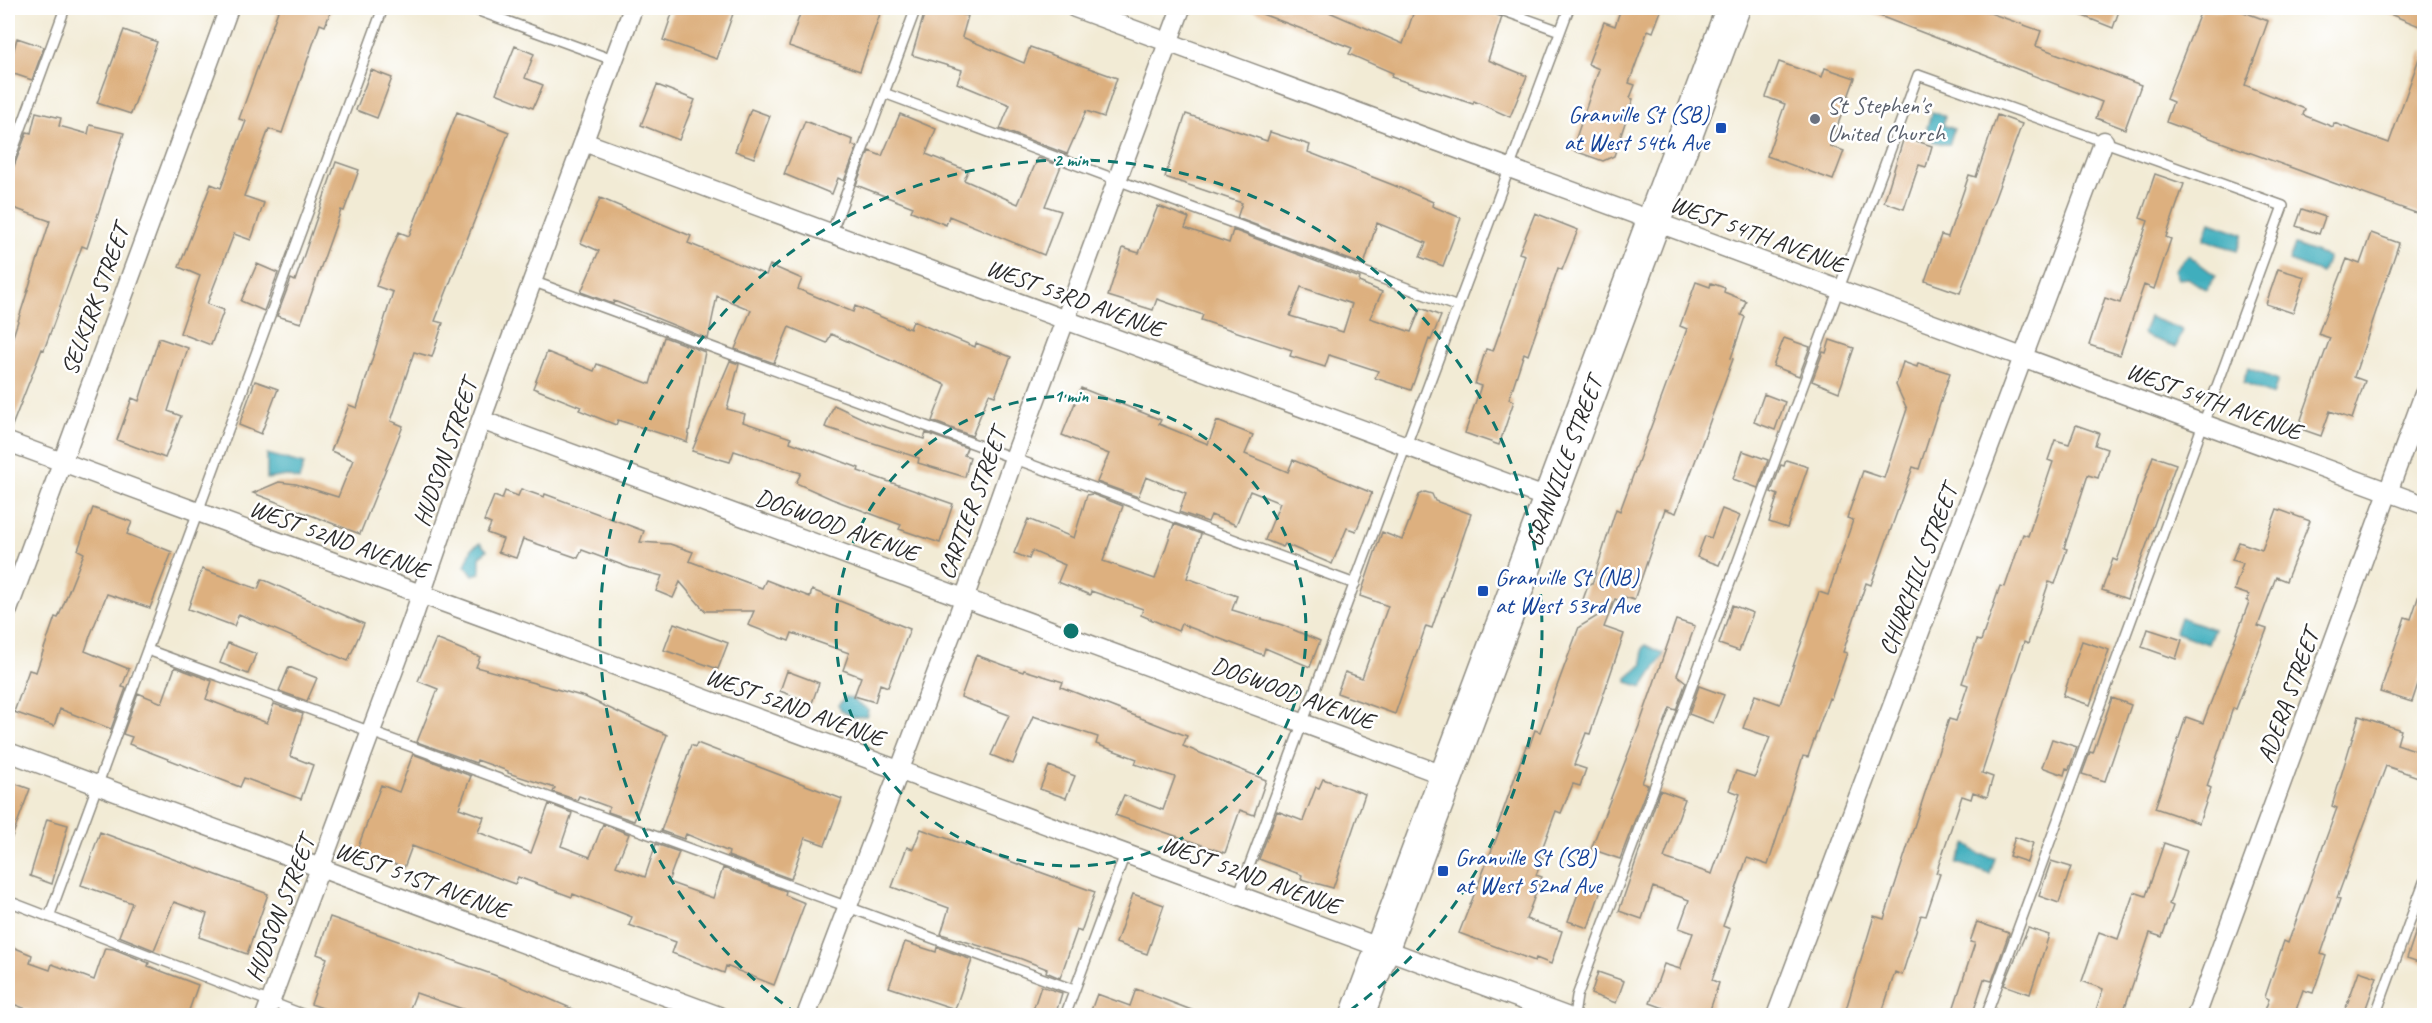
<svg xmlns="http://www.w3.org/2000/svg" width="2432" height="1023" font-family="Caveat,sans-serif">
  <style>
    .water { fill: #40aebd; stroke: #366c74; stroke-width: 1.5 }
    .building { fill: #ddb07f; fill-rule: evenodd }
    .lines { fill: none; stroke-linecap: round; stroke-linejoin: round }
    .lane-casing { stroke: #8e8b80; stroke-width: 12 }
    .street-casing { stroke: #8e8b80; stroke-width: 21 }
    .highway-casing { stroke: #8e8b80; stroke-width: 36 }
    .lane { stroke: #fff; stroke-width: 9 }
    .street { stroke: #fff; stroke-width: 18 }
    .highway { stroke: #fff; stroke-width: 33 }
    .ring { fill: none; stroke: #0f766e; stroke-width: 3; stroke-dasharray: 10 8 }
    .worship-dot { fill: #6b7280; stroke: #fff; stroke-width: 2 }
    .transit-dot { fill: #1a4fb4; stroke: #fff; stroke-width: 2 }
    .labels { text-anchor: middle; dominant-baseline: central; stroke-width: 5; stroke-linejoin: round; paint-order: stroke }
    .worship-label { font-size: 24px; fill: #5b616d; stroke: #fff; text-anchor: start }
    .transit-label { font-size: 24px; fill: #164399; stroke: #fff; text-anchor: start }
    .street-label { font-size: 24px; fill: #2b2b2b; stroke: #fff }
    .centre { fill: #0f766e; stroke: #fff; stroke-width: 3 }
    .ring-label { font-size: 18px; text-anchor: middle; font-weight: bold; fill: #0f766e; stroke: #fff; stroke-width: 5; stroke-linejoin: round; paint-order: stroke }
  </style>
  <rect width="100%" height="100%" fill="#fff"/>
  <filter id="ink" filterUnits="userSpaceOnUse"><feTurbulence type="fractalNoise" baseFrequency=".0167" numOctaves="2"/><feDisplacementMap in="SourceGraphic" scale="12" xChannelSelector="R" yChannelSelector="G"/><feConvolveMatrix kernelMatrix="1 2 1 2 8 2 1 2 1" color-interpolation-filters="sRGB"/></filter>
  <filter id="wash" filterUnits="userSpaceOnUse"><feTurbulence type="fractalNoise" baseFrequency=".008" numOctaves="4" result="noise"/><feDisplacementMap in="SourceGraphic" scale="24" xChannelSelector="R" yChannelSelector="G"/><feGaussianBlur stdDeviation="1.35" result="paint"/><feColorMatrix in="noise" values="0 0 0 0 0 0 0 0 0 0 0 0 0 0 0 0 0 1.4 0 .05"/><feComposite in="paint" operator="in"/></filter>
  <g filter="url(#wash)">
    <rect width="100%" height="100%" fill="#f2ebd5"/>
    <path class="water" d="M1932,112L1945,116L1943,125L1954,129L1949,145L1932,141L1927,127Z
      M2210,222L2243,234L2237,251L2204,239Z
      M2295,245L2328,257L2322,273L2289,261Z
      M2188,255L2216,276L2206,290L2188,278L2178,279L2174,270Z
      M2149,317L2183,330L2176,347L2145,336L2143,333Z
      M2248,368L2278,380L2273,395L2243,383Z
      M267,454L304,464L299,480L287,476L267,479Z
      M480,543L487,550L480,557V573L473,575L465,566L472,548Z
      M2180,617L2214,629L2208,644L2175,632Z
      M1645,645L1664,654L1643,687L1627,682V678L1643,664L1642,649Z
      M845,697L852,698L868,710L867,716L854,717L841,711L838,705Z
      M1966,844L1979,854L1995,858L1990,874L1957,863Z"/>
    <g id="blocks">
      <path class="building" d="M279,8H332L325,26L320,24L282,133L269,129L244,196L264,203L251,240L234,234L207,304L224,310L211,345L180,333L200,276L179,267L211,184L221,188L246,121L239,119Z
        M674,8H735L717,59L663,40Z
        M802,8H882L860,71L789,46Z
        M926,8H939L968,16L962,37L1024,63L1030,47L1117,78L1104,117L1086,111L1067,154L1000,129L1010,105L957,83L962,70L912,55Z
        M1246,8H1320L1403,44L1415,8H1489L1491,13L1502,17L1488,60L1527,76L1510,117L1474,101L1473,104L1391,77L1393,73L1349,54L1352,48Z
        M1621,8H1662L1653,32L1648,30L1629,83L1635,85L1630,98L1633,99L1614,156L1603,161L1572,150L1599,69L1588,64L1604,22L1615,26Z
        M1859,8H1976L2041,31L2036,46L2141,85L2125,129L2096,118L2102,102Z
        M2063,8H2120L2113,28Z
        M2202,8L2224,12L2226,8H2233L2268,21L2245,85L2305,109L2303,115L2333,127L2334,123L2389,143L2422,50H2424V216L2166,122L2173,102L2166,99Z
        M2375,8H2424V28Z
        M124,30L157,42L131,114L97,103Z
        M17,38L44,47L32,80L8,72Z
        M515,46L534,54L525,78L543,85L533,108L496,93Z
        M1779,62L1822,77L1825,68L1855,78L1830,146L1844,151L1833,180L1767,156L1785,104L1766,97Z
        M371,70L392,78L377,118L356,110Z
        M657,85L695,100L679,140L641,125Z
        M751,109L770,116L754,158L735,151Z
        M36,112L61,118L59,126L88,134L90,125L124,133L87,248L82,246L44,350L42,349L10,431H8V352L50,221L8,206V171L14,166L27,132L31,133Z
        M457,112L509,132L435,321L443,323L432,357L414,352L391,421L403,426L360,534L253,493L279,482L296,484L338,497L353,460L331,451L349,405L357,408L393,292L376,286L399,232L409,236Z
        M900,114L936,129L926,154L968,171L964,180L1018,204L1038,158L1061,166L1045,206L1061,211L1044,255L949,216L946,225L911,211L913,207L856,185L869,151L882,156Z
        M1186,114L1267,141L1270,132L1310,145L1308,152L1393,185L1433,202L1432,206L1461,218L1443,266L1420,257L1426,243L1377,223L1364,265L1237,218L1242,203L1165,177Z
        M1997,115L2022,124L1960,293L1925,281L1941,235L1948,237L1969,175L1976,177Z
        M805,121L853,140L852,145L857,147L844,181L838,178L832,194L784,174Z
        M1904,137L1932,146L1926,167L1919,165L1904,209L1884,202Z
        M336,162L359,170L344,211L341,210L301,323L277,316L291,279L295,281Z
        M2155,174L2184,184L2166,237L2171,239L2154,289L2144,285L2120,355L2089,345L2105,298L2120,303L2148,221L2140,218Z
        M600,198L691,236L688,243L766,275L770,265L802,279L798,289L853,312L855,306L910,329L913,321L975,347L976,343L1011,357L995,396L989,394L972,436L932,421L946,385L831,334L827,343L789,327L774,363L735,349L751,310L717,296L708,339L614,301L613,304L581,292L599,251L581,243Z
        M1158,206L1189,218L1185,228L1229,243L1233,230L1360,278L1359,282L1382,292L1370,318L1411,332L1421,308L1441,316L1431,340L1429,339L1411,390L1375,378L1378,371L1329,355L1325,367L1290,356L1292,350L1201,320L1203,315L1157,299L1153,310L1108,296L1123,248L1139,253ZM1301,287L1352,304L1343,332L1290,316Z
        M2302,209L2325,217L2319,234L2296,226Z
        M1535,213L1578,230L1562,270L1558,268L1528,355L1524,353L1509,399L1514,401L1499,445L1465,433L1481,386L1475,384L1486,349L1493,351L1510,303L1525,255L1519,253Z
        M2371,233L2399,243L2354,377L2365,381L2352,419L2330,411L2321,436L2298,428L2330,338L2318,334L2347,259L2360,264Z
        M257,264L278,273L264,311L241,301Z
        M2278,269L2305,277L2293,313L2266,304Z
        M1696,282L1710,287L1711,283L1725,288L1724,292L1746,301L1741,315L1745,317L1731,358L1733,359L1676,513L1665,509L1634,600L1622,596L1620,601L1615,599L1604,627L1624,634L1590,734L1586,733L1574,765L1586,769L1580,786L1573,784L1561,813L1556,811L1539,857L1543,858L1536,875L1542,877L1526,919L1562,931L1551,964L1536,958L1535,961L1459,933L1500,829L1497,828L1526,746L1529,747L1535,730L1540,732L1579,627L1606,611L1582,602L1589,583L1592,584L1616,509L1620,511L1687,329L1680,326Z
        M664,337L705,352L687,442L618,420L616,425L579,410L581,407L533,388L547,352L594,371L597,364L650,384Z
        M159,338L188,348L168,411L181,416L165,458L117,440L132,398L139,401Z
        M1784,338L1810,347L1799,376L1773,366Z
        M1830,340L1854,348L1839,392L1812,381L1823,352L1826,353Z
        M730,361L739,364L727,409L745,414L743,422L791,438L790,442L859,468L858,471L953,504L940,543L899,529L901,525L832,499L796,483L801,473L734,451L730,462L692,451Z
        M1903,362L1917,367L1918,363L1950,373L1919,469L1913,467L1871,585L1866,583L1843,652L1847,653L1831,699L1829,698L1808,757L1803,756L1768,865L1747,858L1723,926L1730,929L1712,980L1719,983L1708,1016H1686L1650,1003L1664,964L1680,969L1693,933L1679,928L1689,900L1653,887L1642,919L1619,911L1660,790L1685,799L1664,858L1712,874L1740,794L1729,790L1736,771L1755,777L1770,737L1743,728L1755,695L1780,704L1819,592L1828,595L1853,520L1847,518L1863,471L1884,478L1907,409L1896,385Z
        M255,381L278,389L261,434L239,425Z
        M1081,388L1161,420L1159,424L1208,444L1217,421L1253,435L1245,454L1288,472L1293,460L1372,493L1356,531L1347,528L1332,564L1285,544L1283,547L1265,540L1280,503L1250,491L1236,525L1211,515L1208,522L1179,512L1186,493L1146,477L1138,497L1097,482L1109,454L1062,435Z
        M1764,394L1785,402L1775,430L1754,422Z
        M834,405L870,422L924,439L926,433L967,448L964,455L970,457L965,477L918,463L919,458L825,427Z
        M2076,425L2099,433L2095,445L2107,449L2098,478L2088,475L2064,548L2067,549L2055,584L2049,582L2028,644L2024,642L1982,773L1993,777L1987,797L1973,792L1971,799L1962,796L1936,873L1940,874L1926,916L1921,915L1902,975L1895,972L1881,1016H1844L1874,916L1884,919L1949,719L1956,721L1968,685L1962,683L1977,640L1981,641L2000,586L2005,587L2023,534L2028,536L2053,462L2048,460L2055,440L2069,444Z
        M1743,451L1768,460L1758,488L1733,479Z
        M2153,456L2176,464L2127,599L2102,590L2113,559L2117,561Z
        M1786,460L1808,467L1787,528L1769,522L1778,495L1771,492L1781,465L1784,466Z
        M521,489L544,497L545,494L644,531L640,542L670,544L693,552L689,561L762,588L766,580L810,597L812,590L910,629L888,687L880,684L875,702L854,696L861,677L843,670L849,653L792,633L789,641L748,625L754,611H705L680,582L673,598L656,591L662,576L630,568L582,550L578,558L523,539L516,558L498,552L503,539L487,533L491,524L484,521L494,496L502,499L505,491L518,496Z
        M1425,492L1432,494L1435,501L1471,514L1432,628L1426,626L1395,714L1337,693L1345,672L1362,678L1388,606L1360,596L1382,532L1402,540L1419,495Z
        M1092,494L1123,506L1103,561L1155,579L1174,524L1201,534L1187,578L1237,596L1232,610L1282,625L1320,641L1310,667L1265,648L1263,655L1181,624L1178,631L1141,615L1143,609L1091,591L1090,595L1058,582L1065,565L1032,551L1029,559L1014,553L1028,519L1074,538L1087,495Z
        M93,508L132,522L127,534L172,552L150,608L107,594L90,636L85,651L129,669L122,687L126,688L111,729L60,709L54,726L14,712L29,670L36,672L55,617L58,618L84,553L78,550Z
        M1722,509L1740,516L1719,565L1697,557L1705,536L1711,538Z
        M2277,509L2310,521L2286,581L2276,577L2258,626L2267,629L2236,709L2233,708L2207,786L2211,788L2199,823L2155,808L2186,717L2203,723L2249,602L2247,601L2249,595L2234,590L2243,563L2232,560L2239,542L2262,550Z
        M202,569L258,589L262,579L364,624L348,661L239,614L234,626L188,609Z
        M2422,586H2424V666L2412,702L2380,692L2405,617L2411,619Z
        M1732,605L1753,613L1739,651L1719,644Z
        M1676,620L1695,626L1677,675L1686,682L1676,710L1670,708L1642,783L1648,785L1620,859L1591,849L1639,726Z
        M674,623L728,643L718,669L664,650Z
        M2148,629L2182,640L2176,659L2142,647Z
        M436,639L480,657L476,667L585,697L667,735L634,821L608,812L609,807L579,796L577,800L553,792L555,788L508,773V771L477,760L476,763L417,742L438,689L418,681Z
        M2082,641L2109,650L2090,705L2063,696Z
        M228,643L256,654L248,674L220,663Z
        M976,655L1023,672L1024,670L1063,682L1061,687L1187,736L1183,746L1266,780L1254,815L1240,810L1225,853L1115,815L1124,795L1163,810L1175,777L1135,764L1137,759L1096,744L1098,737L1033,716L1013,764L991,755L1009,715L961,697Z
        M175,667L212,681L206,699L267,723L274,704L303,714L290,756L313,765L301,799L244,778L240,787L129,744L132,737L123,734L138,693L162,703Z
        M289,667L317,678L307,701L279,691Z
        M787,671L819,683L812,703L780,691Z
        M1699,686L1724,695L1713,723L1689,714Z
        M2112,698L2131,705L2105,781L2082,774L2090,752L2093,753Z
        M2359,716L2401,730L2397,744L2424,753V779L2386,766L2337,898L2340,899L2321,954L2326,956L2313,993L2303,990L2294,1016H2263L2269,999L2265,997L2284,941L2288,943L2337,808L2332,806Z
        M2052,739L2077,747L2069,769L2066,768L2064,775L2042,767Z
        M697,743L842,799L825,845L805,838L791,879L728,856L729,852L686,834L684,839L661,831L691,745L695,747Z
        M413,754L471,776L459,808L484,817L478,832L531,853L549,804L572,813L561,846L590,857L603,824L629,834L616,866L645,877L656,844L679,852L668,882L713,898L723,868L786,891L785,895L805,903L774,985L726,966L724,973L672,953L676,942L629,925L632,917L573,894L572,897L518,877L515,884L412,846L404,868L357,850L381,785L399,792Z
        M1049,766L1075,776L1066,798L1040,789Z
        M1323,779L1365,794L1333,888L1301,879L1302,875L1259,859L1277,811L1303,821L1316,787L1319,788Z
        M8,781L30,789L9,845H8Z
        M47,819L68,825L52,884L30,876Z
        M921,829L1095,892L1081,932L1077,930L1060,978L1046,972L1047,969L1019,958L941,934L949,908L892,887L907,847L913,849Z
        M100,832L268,894L247,954L199,937L207,914L174,902L154,950L119,936L132,903L81,885Z
        M2015,837L2033,843L2027,862L2009,856Z
        M2164,843L2187,851L2169,904L2173,906L2162,937L2150,933L2122,1016H2094L2103,989L2082,981L2099,932L2118,939L2134,892L2146,896Z
        M2051,861L2071,867L2059,903L2039,896Z
        M1582,883L1601,890L1588,928L1568,921Z
        M1133,894L1164,905L1147,954L1116,943Z
        M2422,913L2424,914V964L2407,958Z
        M330,917L494,975L589,1016H483L416,993L407,1016H345L311,1004L327,958L317,954Z
        M1977,922L2009,933L1992,981L1984,979L1972,1016H1951L1975,943L1970,942Z
        M2028,928L2049,935L2030,994L2004,985Z
        M905,942L936,952L937,947L972,960L955,1009L889,987Z
        M8,945L32,955L30,963L50,970L52,964L94,980L105,948L114,949L149,963L148,966L198,985L187,1016H44L8,1002Z
        M2359,971L2377,977L2363,1016H2343Z
        M1598,972L1624,981L1616,1003L1591,994Z
        M1041,986L1062,993L1055,1016H1031Z
        M1136,989L1202,1014L1201,1016H1089L1097,994L1130,1006Z"/>
    </g>
  </g>
  <g filter="url(#ink)">
    <use href="#blocks" fill-opacity="0" stroke="#8e8b80" stroke-width="1.5"/>
    <g class="lines">
      <g class="lane-casing">
        <path id="lane" d="M471,8L613,60
          M1496,8L1560,31
          M884,93L1458,307
          M8,164L65,8
          M831,234L916,8
          M532,281L1355,584
          M148,650L1074,990
          M1238,896L1569,8
          M8,901L307,1016
          M49,917L383,8
          M1065,1016L1125,854
          M1574,1016L1577,996L1918,75L2283,206L1986,1016
          M2375,1016L2424,882"/>
      </g>
      <g class="street-casing">
        <path id="street" d="M1075,8L2424,505
          M584,142L1550,499
          M481,420L1446,776
          M8,442L1566,1016
          M8,610L229,8
          M8,752L719,1016
          M265,1016L412,621L481,420L633,8
          M806,1016L954,627L1014,458L1181,8
          M1776,1016L2104,141
          M2196,1016L2424,394"/>
      </g>
      <g class="highway-casing">
        <g id="highway">
          <path id="s1" d="M1357,1016L1733,8"/>
        </g>
      </g>
      <use href="#lane" class="lane"/>
      <use href="#street" class="street"/>
      <use href="#highway" class="highway"/>
    </g>
  </g>
  <g class="ring">
    <circle cx="1071" cy="631" r="235"/>
    <path d="M797 1014A471 471 0 1 1 1345 1014"/>
  </g>
  <circle class="worship-dot" cx="1815" cy="119" r="6"/>
  <g class="transit-dot">
    <rect x="1715" y="122" width="12" height="12" rx="3"/>
    <rect x="1477" y="585" width="12" height="12" rx="3"/>
    <rect x="1437" y="865" width="12" height="12" rx="3"/>
  </g>
  <g class="labels">
    <g class="worship-label">
      <text x="1827" y="105">St Stephen's<tspan x="1827" dy="28">United Church</tspan></text>
    </g>
    <g class="transit-label">
      <text x="1709" y="114" text-anchor="end">Granville St (SB)<tspan x="1709" dy="28">at West 54th Ave</tspan></text>
      <text x="1495" y="577">Granville St (NB)<tspan x="1495" dy="28">at West 53rd Ave</tspan></text>
      <text x="1455" y="857">Granville St (SB)<tspan x="1455" dy="28">at West 52nd Ave</tspan></text>
    </g>
    <g class="street-label">
      <text transform="translate(1758 234) rotate(20)">WEST 54TH AVENUE</text>
      <text transform="translate(1075 298) rotate(20)">WEST 53RD AVENUE</text>
      <text transform="translate(95 300) rotate(-70)">SELKIRK STREET</text>
      <text transform="translate(2214 401) rotate(20)">WEST 54TH AVENUE</text>
      <text transform="translate(445 453) rotate(-71)">HUDSON STREET</text>
      <text stroke="none"><textPath href="#s1" startOffset="592">GRANVILLE STREET</textPath></text>
      <text transform="translate(972 504) rotate(-70)">CARTIER STREET</text>
      <text transform="translate(837 525) rotate(20)">DOGWOOD AVENUE</text>
      <text transform="translate(339 539) rotate(20)">WEST 52ND AVENUE</text>
      <text transform="translate(1918 570) rotate(-69)">CHURCHILL STREET</text>
      <text transform="translate(1293 693) rotate(20)">DOGWOOD AVENUE</text>
      <text transform="translate(2288 696) rotate(-70)">ADERA STREET</text>
      <text transform="translate(795 707) rotate(20)">WEST 52ND AVENUE</text>
      <text transform="translate(1251 875) rotate(20)">WEST 52ND AVENUE</text>
      <text transform="translate(422 880) rotate(20)">WEST 51ST AVENUE</text>
      <text transform="translate(280 909) rotate(-69)">HUDSON STREET</text>
    </g>
  </g>
  <circle cx="1071" cy="631" r="9" class="centre"/>
  <g class="ring-label">
    <text x="1071" y="166">2 min</text>
    <text x="1071" y="402">1 min</text>
  </g>
  <rect width="2432" height="1023" fill="none" stroke="#fff" stroke-width="30"/>
</svg>
